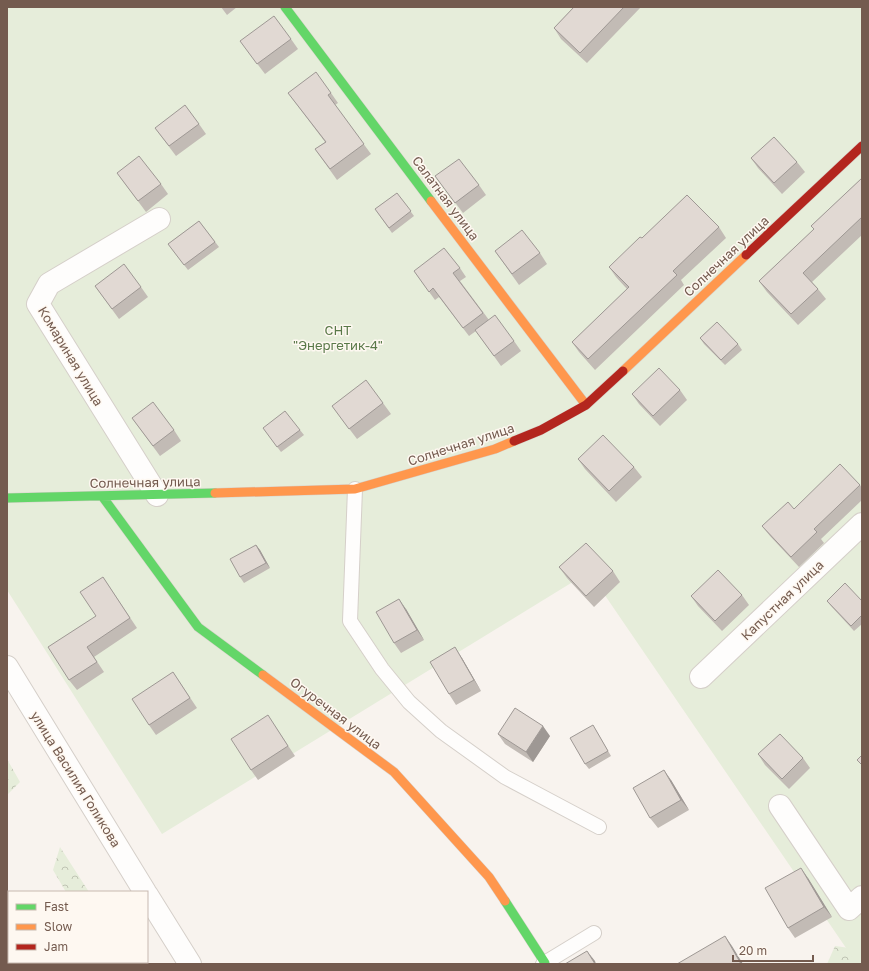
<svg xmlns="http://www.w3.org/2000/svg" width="869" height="971" font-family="'Golos Text',sans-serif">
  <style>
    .forest { fill: url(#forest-crowns) }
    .garden { fill: #e6edda }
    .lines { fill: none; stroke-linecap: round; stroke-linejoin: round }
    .lane-casing { stroke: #d5cfc9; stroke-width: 16 }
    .street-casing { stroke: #d5cfc9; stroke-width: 24 }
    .fast-casing { stroke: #d7d0ca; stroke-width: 10 }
    .slow-casing { stroke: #d7d0ca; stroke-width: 10 }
    .jam-casing { stroke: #d7d0ca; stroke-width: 10 }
    .lane { stroke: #fefdfc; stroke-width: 14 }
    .street { stroke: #fefdfc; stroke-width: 22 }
    .fast { stroke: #63d668; stroke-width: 9 }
    .slow { stroke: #ff974d; stroke-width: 9 }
    .jam { stroke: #b3261e; stroke-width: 9 }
    .wall { fill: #c2bbb5 }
    .shaded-wall { fill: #9e9894 }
    .building { fill: #e1d9d3; stroke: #9e9894 }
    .labels { text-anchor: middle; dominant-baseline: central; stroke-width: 3; stroke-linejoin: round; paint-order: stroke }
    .street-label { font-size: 13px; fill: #745b4f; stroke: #fef8f1 }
    .park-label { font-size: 13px; fill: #597948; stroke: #fef8f1 }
  </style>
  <defs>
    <pattern id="forest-crowns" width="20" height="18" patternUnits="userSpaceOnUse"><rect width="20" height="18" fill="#e6edda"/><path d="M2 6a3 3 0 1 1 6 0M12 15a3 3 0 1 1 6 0" fill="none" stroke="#bfc3b3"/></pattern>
  </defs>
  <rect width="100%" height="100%" fill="#f8f3ee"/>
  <path class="forest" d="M7,759L20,782L7,795Z
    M60,847L89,892H66L53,870Z
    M835,946L857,949L862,964H827Z"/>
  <path class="garden" d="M7,7H862V964H857L589,572L162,834L7,590Z"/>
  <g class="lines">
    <g class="lane-casing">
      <path id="lane" d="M355,489L350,621L382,669L409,702L441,731L505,777L599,827
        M543,964L594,933"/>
    </g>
    <g class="street-casing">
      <path id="street" d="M157,495L38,304L49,284L159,219
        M7,667L145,892
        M701,677L862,524
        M780,806L849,909L862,897
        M147,895L190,964"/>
    </g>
    <g class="fast-casing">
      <path id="fast" d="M285,7L431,201
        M102,496L198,627L263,675
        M7,498L215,493
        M505,901L545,963"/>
    </g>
    <g class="slow-casing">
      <path id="slow" d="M431,201L586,405
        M623,371L746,255
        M215,493L355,489L495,449L514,441
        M263,675L394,772L489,877L505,901"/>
    </g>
    <g class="jam-casing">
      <path id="jam" d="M746,255L862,146
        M514,441L541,430L586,405L623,371"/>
    </g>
    <use href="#lane" class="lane"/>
    <use href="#street" class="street"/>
    <use href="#fast" class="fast"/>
    <use href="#slow" class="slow"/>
    <use href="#jam" class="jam"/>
  </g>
  <path class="wall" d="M221,7H237L227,15Z
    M574,7H641L587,63L561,39L554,28Z
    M291,39L298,49L265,74L240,41Z
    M288,93H331L338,103L335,105L371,154L337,180L315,149L325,142Z
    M199,124L206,134L176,156L155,128Z
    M751,158L797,162L805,172L782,194L758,168Z
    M117,173L161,184L168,194L146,212Z
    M435,176L479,185L486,195L463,213Z
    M862,178V235L812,282L818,289L826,299L798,325L767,292L759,281L814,229L811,226Z
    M397,193L414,216L392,233L375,209Z
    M199,221L219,247L188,270L168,244Z
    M719,227L726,238L681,280L684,285L595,370L579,352L572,342L627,289L616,277L609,267L642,238Z
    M495,251L540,253L547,264L519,285Z
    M460,268L466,277L460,281L489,320L514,341L521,351L501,366L476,331L469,336L439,297L435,300L414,271Z
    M95,286L141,287L148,297L119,319Z
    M700,338L738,344L742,350L725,365L704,344Z
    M680,390L687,400L660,426L639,404L632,394Z
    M383,403L391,414L357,439L332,406Z
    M132,418L174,430L181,441L160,456Z
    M263,428L300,430L304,435L281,452Z
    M578,459L634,467L642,477L616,502L585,469Z
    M860,485L862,488V500L821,539L824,543L799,567L770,536L762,526L794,509Z
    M256,545L260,550L270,568L244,583L240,577Z
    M559,567L613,571L620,582L594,607L567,578Z
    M103,577L137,628L94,657L104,672L77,690L69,680L96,616Z
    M742,595L749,605L722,631L698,606L691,596Z
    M827,601H862V624L854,631L831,606Z
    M406,609L424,640L401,653L394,643Z
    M462,658L481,691L456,705L449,694Z
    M173,672L197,708L156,735L149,725Z
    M275,726L295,756L258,780L251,770Z
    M596,730L611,756L589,769L585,764Z
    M498,734L550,736L533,762L505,744Z
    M758,754L803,758L810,768L789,789L765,765Z
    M671,780L689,810L658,828L650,818Z
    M808,878L832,917L795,938L788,928Z"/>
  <path class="shaded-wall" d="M256,545L260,550L270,568L266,563Z
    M399,599L406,609L424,640L417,630Z
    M455,647L462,658L481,691L474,680Z
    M543,726L550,736L533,762L526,752Z
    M664,770L671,780L689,810L681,800Z
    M801,868L808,878L832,917L824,907Z
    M725,936L732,946L743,964H741Z
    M587,951L595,961L596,964H595Z"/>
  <path class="building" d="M574,7H624L580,53L554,28Z
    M274,16L291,39L257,64L240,41Z
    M316,72L331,93L328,95L364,144L330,169L315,149L326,142L288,93Z
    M185,105L199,124L169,146L155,128Z
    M774,137L797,162L774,183L751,158Z
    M139,156L161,184L138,201L117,173Z
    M459,159L479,185L455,203L435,176Z
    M862,178V217L803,273L818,289L791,314L759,281L814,229L811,226Z
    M397,193L411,211L389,228L375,209Z
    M687,195L719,227L673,271L677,275L588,359L572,342L629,287L609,267L640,237L642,238Z
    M199,221L215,242L184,265L168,244Z
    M522,230L540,253L512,274L495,251Z
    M444,248L460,268L453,273L483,313L463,328L433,288L429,292L414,271Z
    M124,264L141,287L112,309L95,286Z
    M495,315L514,341L494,356L475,330Z
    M717,322L738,344L721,360L700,338Z
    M659,368L680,390L653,416L632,394Z
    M366,380L383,403L349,429L332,406Z
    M153,402L174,430L153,446L132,418Z
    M285,411L300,430L277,447L263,428Z
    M603,435L634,467L609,491L578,459Z
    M840,464L860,485L814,529L817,532L791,557L762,526L788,502L794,509Z
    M586,543L613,571L586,596L559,567Z
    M256,545L266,563L240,577L230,559Z
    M718,570L742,595L715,621L691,596Z
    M103,577L130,618L87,647L97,662L69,680L48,647L96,616L80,592Z
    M845,583L862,601V615L851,626L827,601Z
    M399,599L417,630L394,643L376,612Z
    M455,647L474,680L449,694L430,662Z
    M173,672L190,698L149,725L132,699Z
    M515,708L543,726L526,752L498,734Z
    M268,715L288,746L251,770L231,739Z
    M593,725L608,751L585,764L570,738Z
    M780,734L803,758L782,779L758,754Z
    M862,755V765L857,760Z
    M664,770L681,800L650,818L633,788Z
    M801,868L824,907L788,928L765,888Z
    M725,936L741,964H677Z
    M587,951L595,964H565Z"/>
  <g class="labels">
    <g class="street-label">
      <text transform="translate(446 198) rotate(53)">Салатная улица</text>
      <text transform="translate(726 256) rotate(-43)">Солнечная улица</text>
      <text transform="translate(71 356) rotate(59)">Комариная улица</text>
      <text transform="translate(461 444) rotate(-18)">Солнечная улица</text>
      <text transform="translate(145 482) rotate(-1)">Солнечная улица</text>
      <text transform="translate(782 600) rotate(-44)">Капустная улица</text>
      <text transform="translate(336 713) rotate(37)">Огуречная улица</text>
      <text transform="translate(76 779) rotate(58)">улица Василия Голикова</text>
    </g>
    <g class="park-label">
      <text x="338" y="330">СНТ<tspan x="338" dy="15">"Энергетик-4"</tspan></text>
    </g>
  </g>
  <rect width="869" height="971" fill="none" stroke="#745b4f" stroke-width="16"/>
  <rect x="8" y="891" width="140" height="72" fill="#fef8f1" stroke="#c7b9b0"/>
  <rect x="16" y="904" width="20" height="6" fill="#63d668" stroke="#c7b9b0"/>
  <text x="44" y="911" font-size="12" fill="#745b4f">Fast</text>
  <rect x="16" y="924" width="20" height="6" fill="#ff974d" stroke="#c7b9b0"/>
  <text x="44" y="931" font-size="12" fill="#745b4f">Slow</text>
  <rect x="16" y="944" width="20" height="6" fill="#b3261e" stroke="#c7b9b0"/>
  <text x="44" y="951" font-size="12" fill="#745b4f">Jam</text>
  <path d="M733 955v6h80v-6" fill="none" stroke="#745b4f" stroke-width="2"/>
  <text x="739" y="955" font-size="12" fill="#745b4f" stroke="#fef8f1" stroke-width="3" paint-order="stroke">20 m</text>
</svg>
